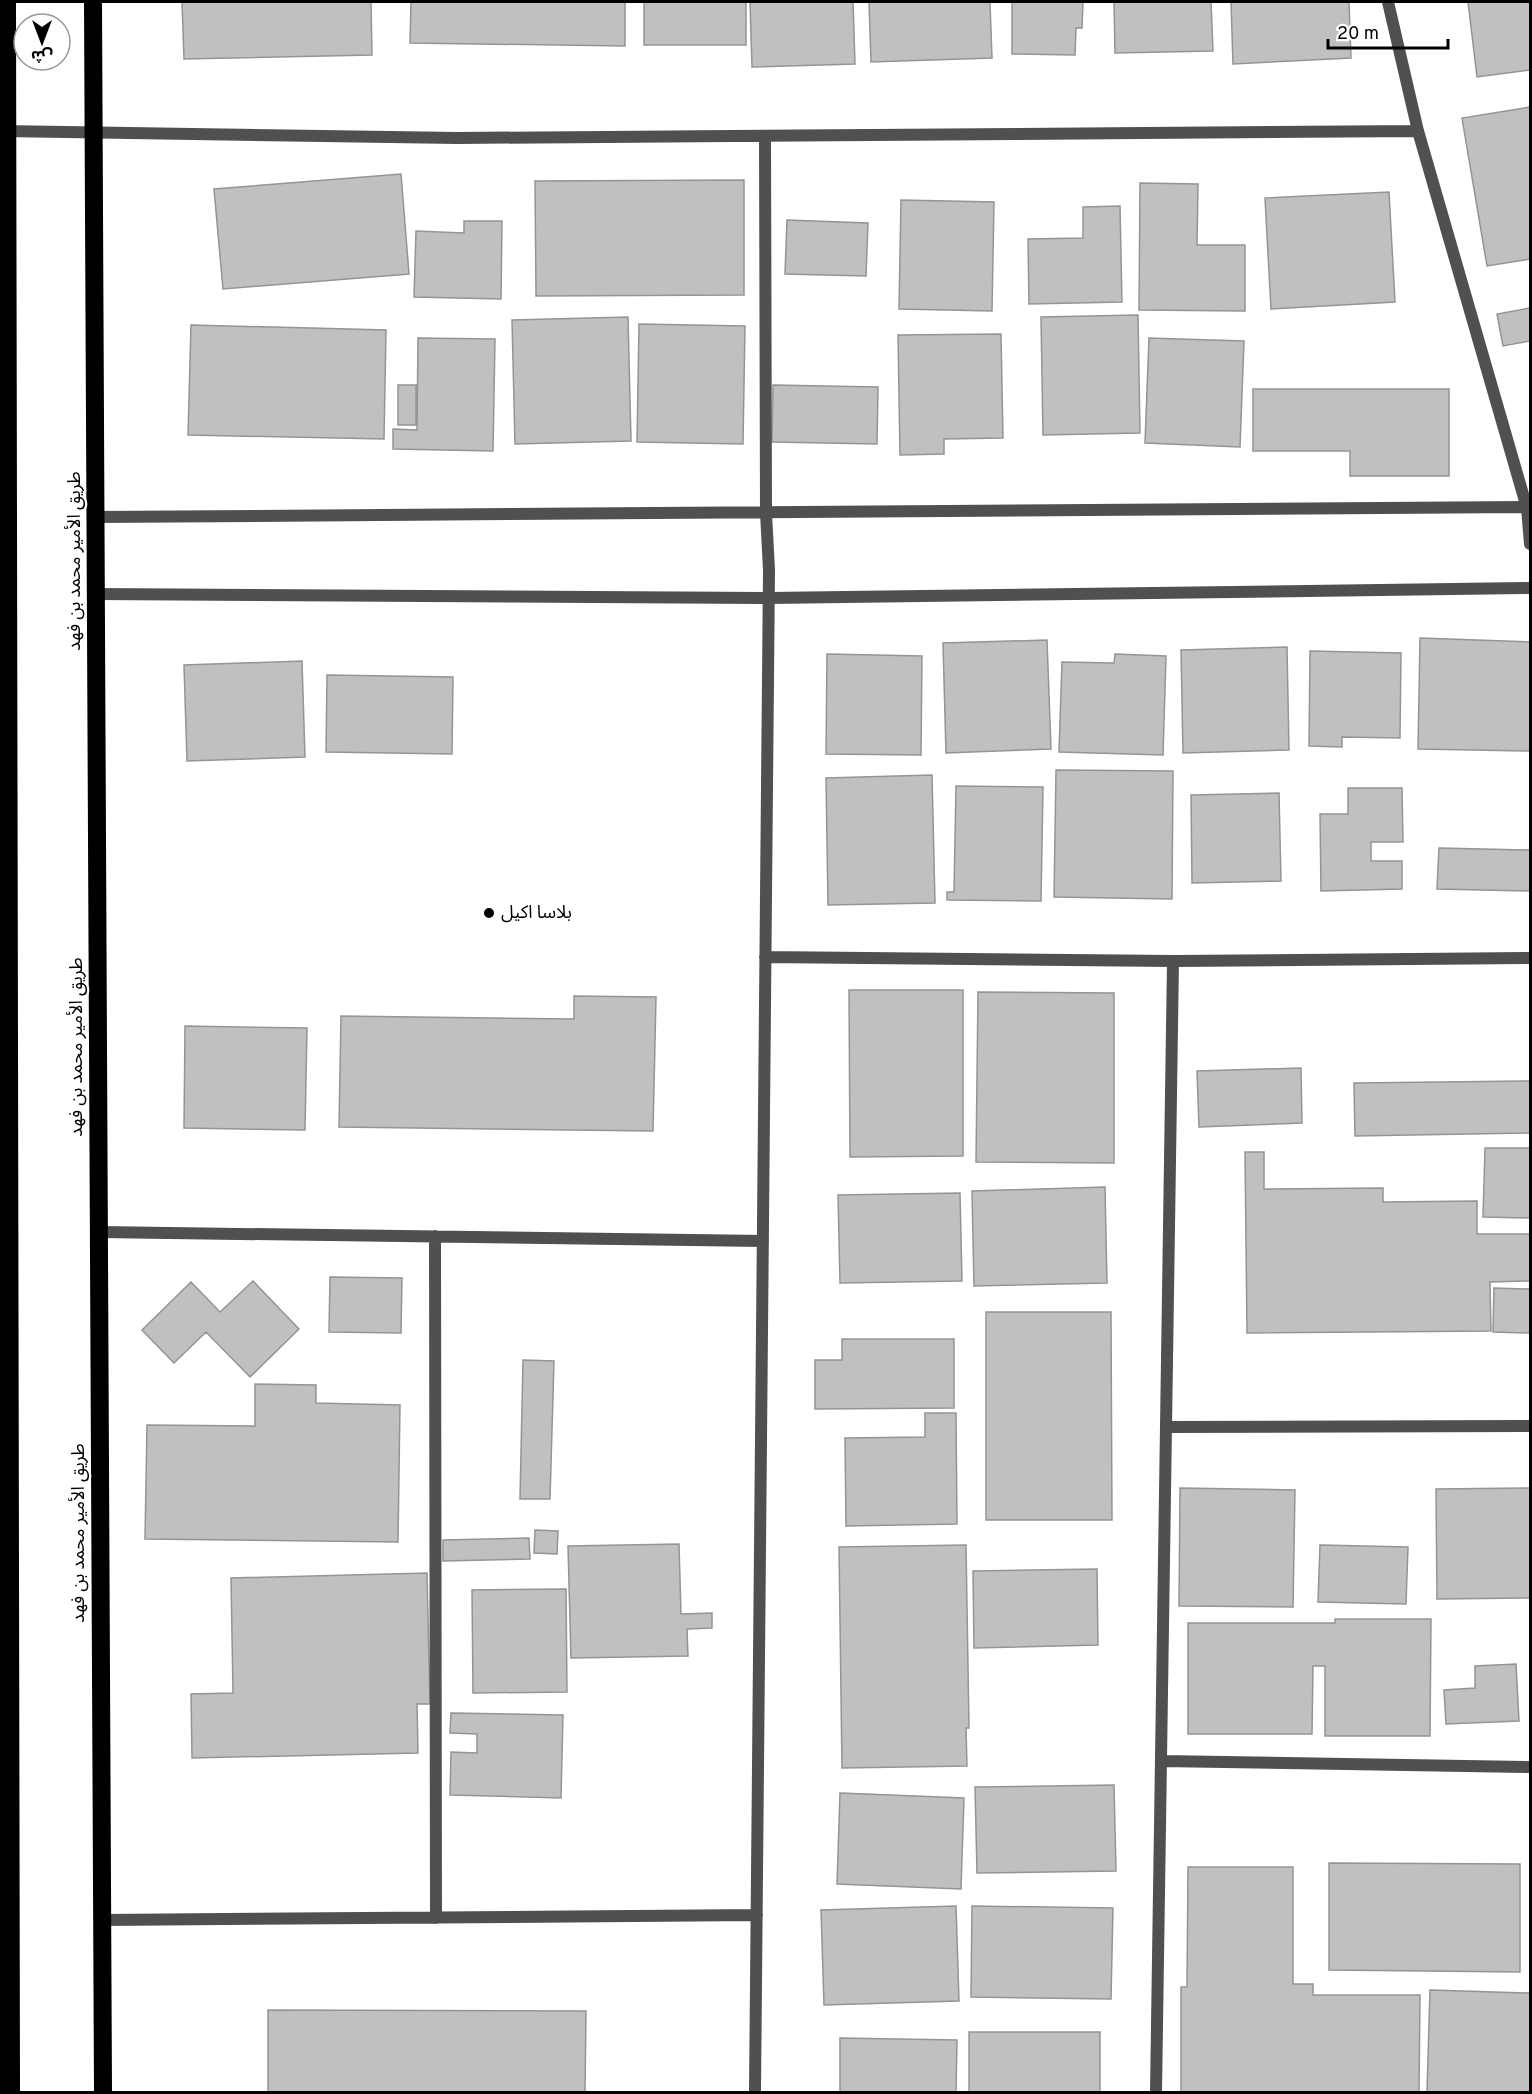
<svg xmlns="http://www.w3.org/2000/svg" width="1532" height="2094" font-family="Overpass,'Noto Sans Arabic',sans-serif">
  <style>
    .building { fill: #c0c0c0; stroke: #949494; stroke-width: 1.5 }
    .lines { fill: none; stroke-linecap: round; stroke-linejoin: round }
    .minor { stroke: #505050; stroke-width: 12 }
    .motorway { stroke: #000; stroke-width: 18 }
    .poi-dot { fill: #000; stroke: #fff; stroke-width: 2 }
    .labels { text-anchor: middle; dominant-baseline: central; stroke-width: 4.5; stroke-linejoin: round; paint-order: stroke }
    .street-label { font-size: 18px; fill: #000; stroke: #fff }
    .poi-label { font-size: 18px; fill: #000; stroke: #fff; text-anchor: start }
  </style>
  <rect width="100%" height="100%" fill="#fff"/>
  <path class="building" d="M182,2H371L372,55L184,59Z
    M411,2H625V46L410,43Z
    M644,2H746V45H644Z
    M750,2H853L855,64L752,67Z
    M869,2H990L992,58L871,62Z
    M1012,2H1083L1082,28H1076L1075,55L1012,54Z
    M1114,2H1211L1213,51L1115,53Z
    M1231,2H1349L1351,58L1233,64Z
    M1468,2H1530V70L1477,77Z
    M1530,107V259L1487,266L1462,118Z
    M401,174L409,274L223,289L214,189Z
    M744,180V295L536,296L535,181Z
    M1140,183L1198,184L1197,245H1245V311L1139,310Z
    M1389,192L1395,302L1271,309L1265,198Z
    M901,200L994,202L992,311L899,309Z
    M1120,206L1122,302L1029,304L1028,239L1083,238V207Z
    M787,220L868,223L866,276L785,274Z
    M464,221H502L501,299L414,297L416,231L464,233Z
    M1530,308V341L1503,346L1497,314Z
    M1138,315L1140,433L1043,435L1041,317Z
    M628,317L631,441L515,444L512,320Z
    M639,324L745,326L743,444L637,442Z
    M191,325L386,330L384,439L188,435Z
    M1001,334L1003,438L944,439V454L900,455L898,335Z
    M418,338L495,339L493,451L393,449V429L417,430Z
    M1149,338L1244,341L1240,447L1145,443Z
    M398,385H416V425H398Z
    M773,385L878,387L877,444L772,442Z
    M1253,389H1449V476H1350V451H1253Z
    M1420,638L1530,642V751L1418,749Z
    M1047,640L1051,749L946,753L943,643Z
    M1287,647L1289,750L1183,753L1181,650Z
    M1310,651L1401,653L1400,738L1342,737V747L1309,746Z
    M827,654L922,656L921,755L826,754Z
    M1115,654L1166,656L1163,755L1059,752L1062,662L1114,663Z
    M302,661L305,757L187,761L184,665Z
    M327,675L453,677L452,754L326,752Z
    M1056,770L1173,771L1172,899L1054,897Z
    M932,775L935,903L828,905L826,778Z
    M956,786L1043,787L1041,901L947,900V892H954Z
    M1348,788H1402L1403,842H1371V861H1402V889L1321,891L1320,814H1348Z
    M1279,793L1281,881L1192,883L1191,795Z
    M1439,848L1530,850V891L1437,889Z
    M849,990H963V1156L850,1157Z
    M978,992L1114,993V1163L976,1162Z
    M574,996L656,997L653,1131L339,1127L341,1016L574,1019Z
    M185,1026L307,1028L305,1130L184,1128Z
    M1301,1068L1302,1123L1199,1127L1197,1071Z
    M1530,1081V1133L1355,1136L1354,1083Z
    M1485,1148H1530V1218L1483,1217Z
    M1245,1152H1264V1189L1383,1188V1202L1477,1201V1234H1530V1281L1490,1282L1491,1331L1247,1333Z
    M1105,1187L1107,1283L974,1286L972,1191Z
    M960,1193L962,1281L840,1283L838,1195Z
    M330,1277L402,1278L401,1333L329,1332Z
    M253,1281L299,1329L250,1377L206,1332L174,1363L142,1330L191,1282L220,1312Z
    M1494,1288L1530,1289V1333L1493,1332Z
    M986,1312H1111L1112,1520H986Z
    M842,1339H954V1408L815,1409V1360H842Z
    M523,1360L554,1361L550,1499H520Z
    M255,1384L316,1385V1403L400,1405L398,1542L145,1539L147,1425L255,1426Z
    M925,1413H956L957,1524L846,1526L845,1438L925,1437Z
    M1180,1488L1295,1490L1293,1607L1179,1606Z
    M1530,1488V1598L1437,1599L1436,1489Z
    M535,1530L558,1531L557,1554L534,1553Z
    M529,1538L530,1559L443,1561V1540Z
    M679,1544L681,1614L712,1613V1628L687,1629L688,1656L571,1658L568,1546Z
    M966,1545L969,1728H966L967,1766L842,1768L839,1547Z
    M1320,1545L1408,1547L1406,1604L1318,1602Z
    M1097,1569L1098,1645L974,1648L973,1571Z
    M427,1573L430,1704H417L418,1753L192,1758L191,1694L233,1693L231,1578Z
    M566,1589L567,1692L473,1693L472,1590Z
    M1335,1619H1431L1430,1736H1325V1666H1313L1312,1734H1188V1623H1335Z
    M1516,1664L1519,1721L1446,1724L1444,1690L1475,1688V1666Z
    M451,1713L563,1715L561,1798L450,1795L451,1752L477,1753V1734L450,1733Z
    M1114,1785L1116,1871L977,1873L975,1787Z
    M840,1793L964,1798L961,1889L837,1884Z
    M1329,1863L1520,1864V1972L1329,1970Z
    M1188,1867H1293V1984H1313V1995H1420L1419,2092H1181V1987H1187Z
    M956,1906L959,2001L824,2005L821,1910Z
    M972,1906L1113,1908L1111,1999L971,1997Z
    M1430,1990L1530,1993V2092H1427Z
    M268,2010L586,2011L585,2092H268Z
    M969,2032H1100V2092H969Z
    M840,2038L957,2040L956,2092H840Z"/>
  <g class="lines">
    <path class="minor" d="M1388,2L1418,131L1527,508L1530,544
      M2,131L457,138L1418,131
      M95,517L1530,507
      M95,594L768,598L1530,588
      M765,957L1173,961L1530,958
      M99,1232L763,1241
      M435,1236L436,1918
      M1166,1427L1530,1426
      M1161,1761L1530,1767
      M102,1920L757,1915
      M755,2092L769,570L766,513L765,136
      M1156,2092L1173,961"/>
    <path class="motorway" d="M7,2L11,2092
      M93,2L103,2092"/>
  </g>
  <circle class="poi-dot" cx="489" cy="913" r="6"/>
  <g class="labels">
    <g class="street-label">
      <text transform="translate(75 561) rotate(-90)">طريق الأمير محمد بن فهد</text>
      <text transform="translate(77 1047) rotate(-90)">طريق الأمير محمد بن فهد</text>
      <text transform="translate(79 1533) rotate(-90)">طريق الأمير محمد بن فهد</text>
    </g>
    <g class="poi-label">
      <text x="501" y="913">بلاسا اكيل</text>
    </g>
  </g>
  <rect width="1532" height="2094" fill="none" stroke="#000000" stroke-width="6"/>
  <g transform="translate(42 42) rotate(180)"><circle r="28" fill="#ffffff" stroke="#999999" stroke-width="1.5"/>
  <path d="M0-4.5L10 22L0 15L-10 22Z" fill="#000000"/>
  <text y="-9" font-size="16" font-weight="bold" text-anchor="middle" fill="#000000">ش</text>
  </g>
  <path d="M1328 39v9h120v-9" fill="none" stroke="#000000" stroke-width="3"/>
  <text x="1337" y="39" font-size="18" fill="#000000" stroke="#ffffff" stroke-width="4.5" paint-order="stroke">20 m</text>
</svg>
